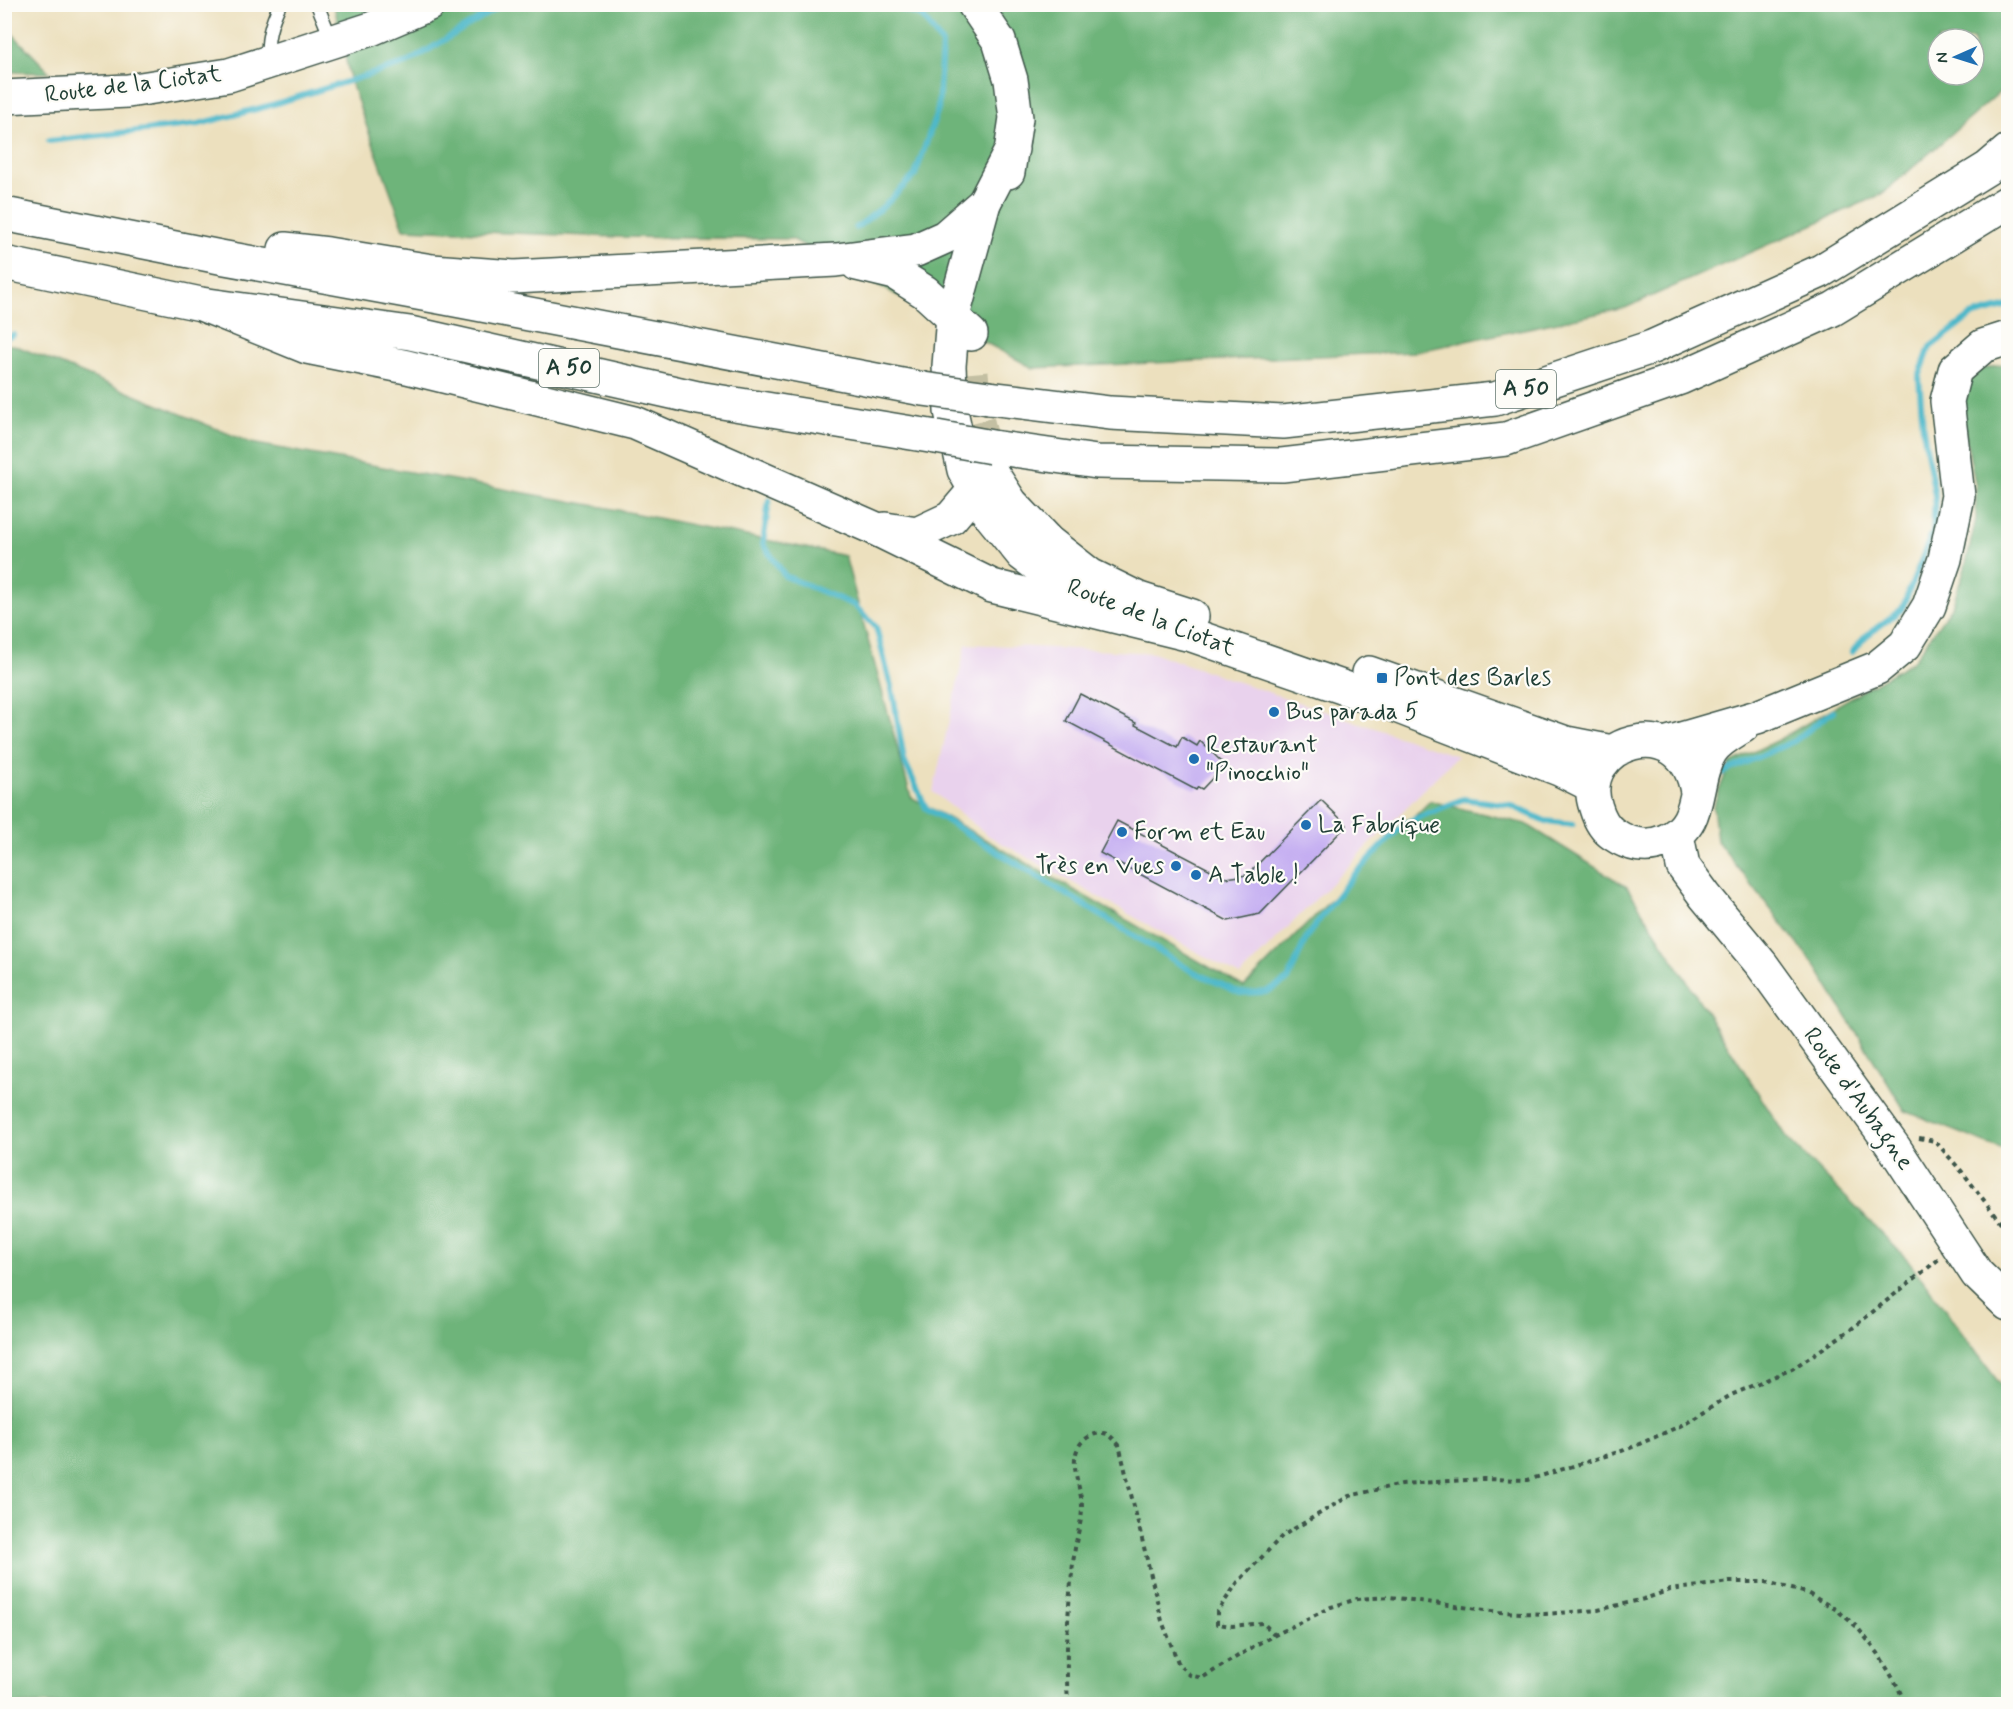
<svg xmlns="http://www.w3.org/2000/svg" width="2013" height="1709" font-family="Mynerve,sans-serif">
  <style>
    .built { fill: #e9d2ed }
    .forest { fill: #6eb47a; stroke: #467857; stroke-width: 1.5; fill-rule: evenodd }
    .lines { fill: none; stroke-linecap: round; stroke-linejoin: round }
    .stream { stroke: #4cb7c9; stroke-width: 6 }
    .building { fill: #c0a7f1 }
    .secondary-tunnel { stroke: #c3bfa2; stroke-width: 33; stroke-dasharray: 33 16; stroke-linecap: butt }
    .lane-casing { stroke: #3e5549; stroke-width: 15 }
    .secondary-casing { stroke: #3e5549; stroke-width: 36 }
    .highway-casing { stroke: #3e5549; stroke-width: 36 }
    .path { stroke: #3e5549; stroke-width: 4; stroke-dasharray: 4.5 4.5; stroke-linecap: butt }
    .lane { stroke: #fff; stroke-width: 12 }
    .secondary { stroke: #fff; stroke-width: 33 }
    .highway { stroke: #fff; stroke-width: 33 }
    .highway-bridge-casing { stroke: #3e5549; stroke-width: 36; stroke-linecap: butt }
    .highway-bridge { stroke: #fff; stroke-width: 33 }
    .poi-dot { fill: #1f6fb2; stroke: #fdfcf7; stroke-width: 2 }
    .labels { text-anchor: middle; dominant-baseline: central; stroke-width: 4.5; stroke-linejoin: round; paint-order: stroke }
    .shield { fill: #fdfcf7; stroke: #62766e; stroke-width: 1.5 }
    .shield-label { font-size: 22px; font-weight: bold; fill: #1f3d34 }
    .street-label { font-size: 24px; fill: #1f3d34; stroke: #fdfcf7 }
    .poi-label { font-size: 24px; fill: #1f3d34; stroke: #fdfcf7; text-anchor: start }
  </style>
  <rect width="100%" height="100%" fill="#fdfcf7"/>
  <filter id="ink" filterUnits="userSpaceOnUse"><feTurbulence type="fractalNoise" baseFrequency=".0167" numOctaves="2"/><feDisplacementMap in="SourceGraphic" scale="12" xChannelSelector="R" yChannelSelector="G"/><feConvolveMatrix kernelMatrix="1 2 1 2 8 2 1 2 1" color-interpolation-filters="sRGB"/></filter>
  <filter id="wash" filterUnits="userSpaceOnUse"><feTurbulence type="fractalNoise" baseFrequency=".008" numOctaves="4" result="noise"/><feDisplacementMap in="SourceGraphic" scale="24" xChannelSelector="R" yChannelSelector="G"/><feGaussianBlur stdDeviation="1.35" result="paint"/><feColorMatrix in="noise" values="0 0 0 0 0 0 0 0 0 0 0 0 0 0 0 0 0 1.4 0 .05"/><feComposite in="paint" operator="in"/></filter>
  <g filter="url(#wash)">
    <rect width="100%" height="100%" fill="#ece0be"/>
    <path class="built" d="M966,644L1153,653L1457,756L1240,976L989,836L933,792Z"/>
    <path class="forest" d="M2008,4V85L1882,194L1625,308L1414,352L1033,368L792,239L616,237L404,229L351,83L334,5ZM1938,39H1974V75H1938Z
      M5,26L50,73L5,72Z
      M5,345H14L251,443L608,508L845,556L911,797L1244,987L1430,801L1526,824L1627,887L1786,1137L1908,1260L2008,1395V1704H5Z
      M2008,363V1152L1905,1111L1816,967L1717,841L1713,806L1730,763L1782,738L1913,661L1952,606L1965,568L1976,519V487L1960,409L1963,389L1979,370Z"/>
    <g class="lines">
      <path class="stream" d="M49,141L199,124L268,106L407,63L503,4
        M856,228L884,206L915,175L938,109L942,44L922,16L886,4
        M4,338L13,335
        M769,500L763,544L785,576L854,605L876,627L893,694L904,760L926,808L1190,970L1240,993L1266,992L1288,980L1307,936L1351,878L1405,823L1463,799L1510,805L1545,821L1573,824
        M1852,652L1866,636L1902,609L1933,531L1935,496L1923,429L1919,377L1930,347L1971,316L2008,306
        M1715,776L1794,741L1833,711"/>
    </g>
    <g id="blocks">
      <path class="building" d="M1080,694L1136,723L1135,725L1177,747L1182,737L1197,746L1200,741L1225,765L1202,789L1198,787L1196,790L1066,721Z
        M1321,800L1347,825L1260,914L1228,921L1100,853L1117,821L1226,878L1247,875Z"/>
    </g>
  </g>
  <g filter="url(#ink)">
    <use href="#blocks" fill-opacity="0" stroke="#3e5549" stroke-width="1.5"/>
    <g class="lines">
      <path class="secondary-tunnel" d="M972,373L976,414L990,470"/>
      <g class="lane-casing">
        <path id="lane" d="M317,4L332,41
          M268,61C266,40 271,23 280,4"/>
      </g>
      <g class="secondary-casing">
        <path id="secondary" d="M974,4L999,41L1011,80L1016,118L1008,172
          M4,97L128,91L229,75L371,29L429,4
          M1012,149L984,203L953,316L949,366L951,411L964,470L987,511L1022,554L1062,584L1115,606
          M991,472L1011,503L1048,542L1090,575L1139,599L1192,616
          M1160,624L1391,704L1559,769L1593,786
          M1369,673L1566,743L1612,752
          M1664,744L1757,717L1877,668L1905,645L1929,606L1945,559L1958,496L1947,401L1955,370L1983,346L2008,338
          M1697,792C1683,705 1573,743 1596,808C1599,818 1604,828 1613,834C1629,845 1647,849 1665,841C1705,825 1691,782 1711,751C1718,740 1732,733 1743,726
          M1677,835L1683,866L1705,896L1762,965L1895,1149L1977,1274L2008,1304"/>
      </g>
      <g class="highway-casing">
        <path id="highway" d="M4,214L220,257L445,298L923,389
          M285,249L328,254L432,271L514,277L836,260L916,250L945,237L984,203
          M4,263L201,304L410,333L698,398L936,437
          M857,264L895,273L925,292L971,334
          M201,304L307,347L407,367L635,423L874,528L992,586L1187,634
          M989,398L1110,413L1283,422L1495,399L1652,347L1821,271L1988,168L2008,151
          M992,447L1097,462L1282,465L1506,439L1680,378L1833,309L2008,202
          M885,529L917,534L951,518L974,491"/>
      </g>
      <path class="path" d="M1919,1138L1935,1141L1964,1174L2008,1232
        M1275,1635L1263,1623L1232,1626L1217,1624V1612L1238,1582L1282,1536L1349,1496L1402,1484L1483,1479L1528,1480L1628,1449L1680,1426L1731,1395L1792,1369L1850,1330L1939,1259
        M1068,1704C1065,1652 1068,1600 1075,1548C1077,1535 1082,1521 1082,1507C1082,1489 1069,1466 1078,1448C1082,1438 1099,1429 1109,1435C1113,1438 1116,1442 1119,1445L1162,1621L1179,1665L1190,1675L1202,1678L1261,1642L1331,1607L1357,1599L1390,1597L1499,1612L1545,1614L1598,1610L1644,1599L1670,1590L1729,1582H1766L1807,1593L1837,1610L1857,1627L1878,1653L1898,1687L1905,1704"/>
      <use href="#lane" class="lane"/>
      <use href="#secondary" class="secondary"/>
      <use href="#highway" class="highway"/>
      <g class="highway-bridge-casing">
        <path id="highway-bridge" d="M923,389L989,398
          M936,437L992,447"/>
      </g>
      <use href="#highway-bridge" class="highway-bridge"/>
    </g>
  </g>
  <g class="poi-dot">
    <rect x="1376" y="672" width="12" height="12" rx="3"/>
    <circle cx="1274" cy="712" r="6"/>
    <circle cx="1194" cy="759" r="6"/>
    <circle cx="1306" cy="825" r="6"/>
    <circle cx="1122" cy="832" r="6"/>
    <circle cx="1176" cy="866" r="6"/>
    <circle cx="1196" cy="875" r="6"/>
  </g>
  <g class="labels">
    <g class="shield">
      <rect x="539" y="349" width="60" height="38" rx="4.5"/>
      <rect x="1496" y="370" width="60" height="38" rx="4.5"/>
    </g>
    <g class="shield-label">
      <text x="569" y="368">A 50</text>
      <text x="1526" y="389">A 50</text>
    </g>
    <g class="street-label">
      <text transform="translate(133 85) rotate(-7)">Route de la Ciotat</text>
      <text transform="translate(1151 618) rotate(21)">Route de la Ciotat</text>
      <text transform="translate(1858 1099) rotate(54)">Route d'Aubagne</text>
    </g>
    <g class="poi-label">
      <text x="1394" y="678">Pont des Barles</text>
      <text x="1286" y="712">Bus parada 5</text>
      <text x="1206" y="745">Restaurant<tspan x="1206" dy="28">"Pinocchio"</tspan></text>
      <text x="1318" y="825">La Fabrique</text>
      <text x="1134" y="832">Form et Eau</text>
      <text x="1164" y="866" text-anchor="end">Très en Vues</text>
      <text x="1208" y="875">A Table !</text>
    </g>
  </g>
  <rect width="2013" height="1709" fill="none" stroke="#fdfcf7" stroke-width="24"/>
  <g transform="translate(1956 57) rotate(267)"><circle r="28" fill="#fdfcf7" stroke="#a4b0a9" stroke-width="1.5"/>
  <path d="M0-4.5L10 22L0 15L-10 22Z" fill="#1f6fb2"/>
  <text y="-9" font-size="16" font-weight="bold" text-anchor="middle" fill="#1f3d34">N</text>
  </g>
</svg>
